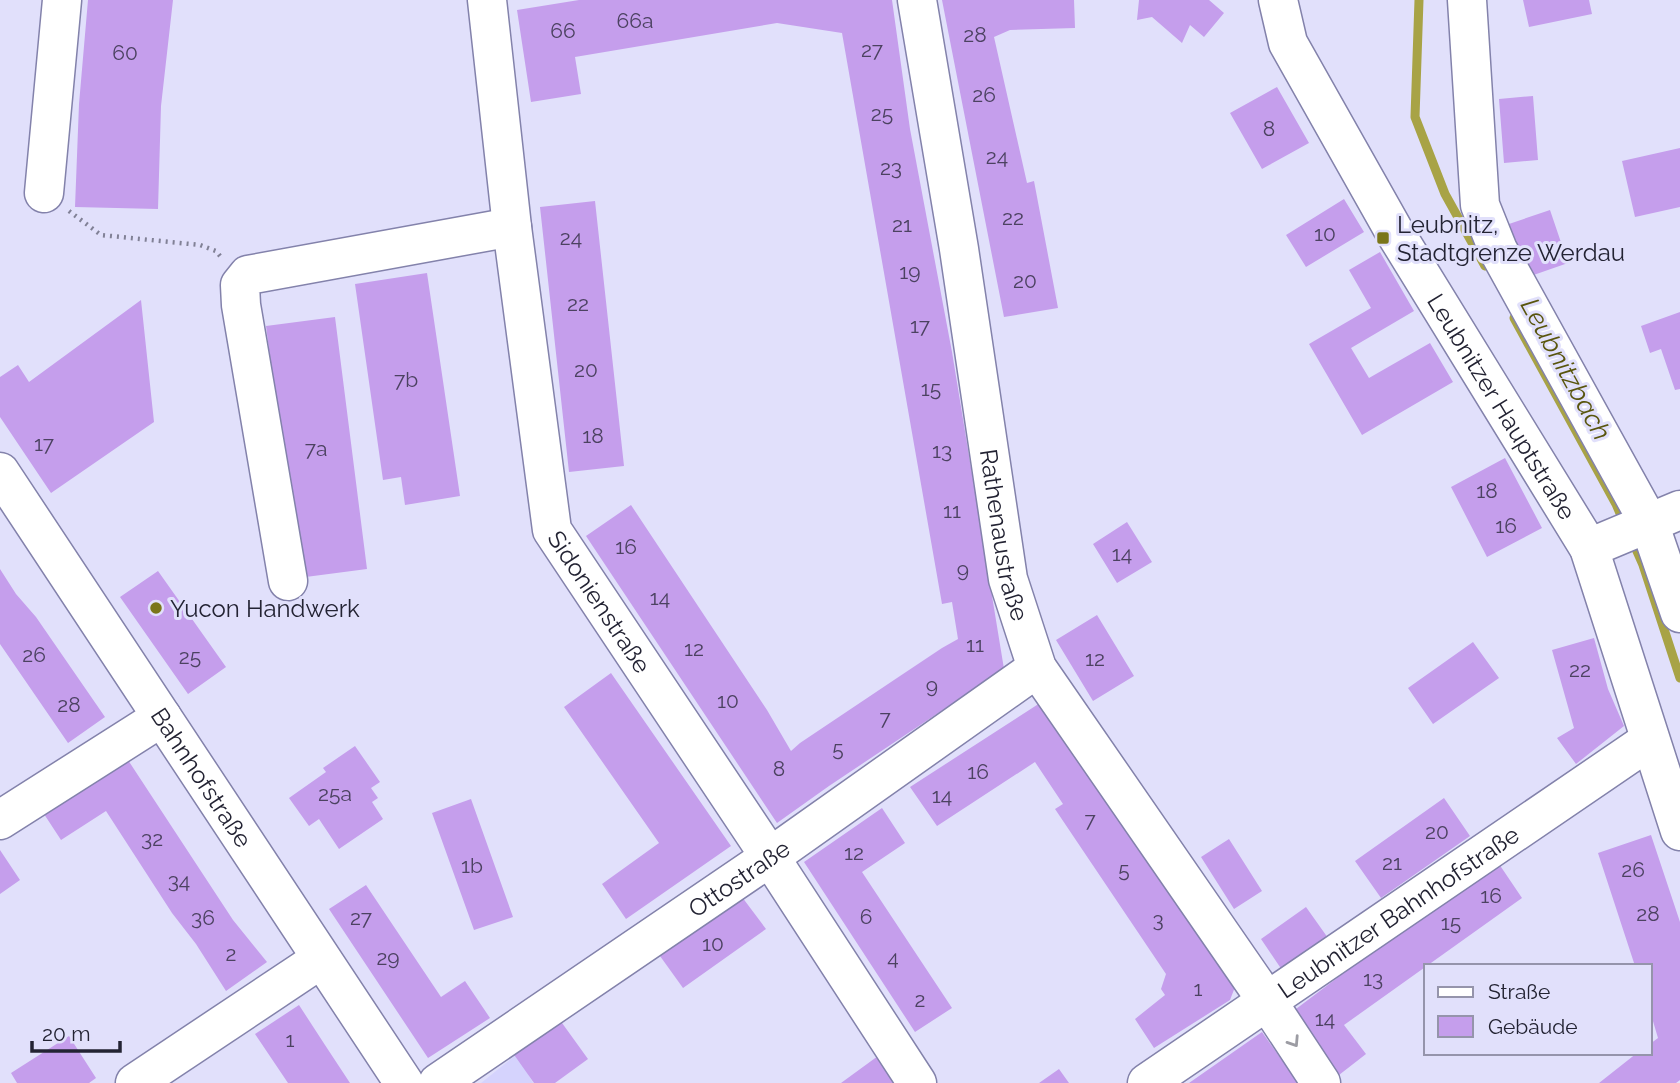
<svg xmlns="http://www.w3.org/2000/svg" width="1680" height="1083" font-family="Raleway,sans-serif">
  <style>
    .built { fill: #d5d3fd }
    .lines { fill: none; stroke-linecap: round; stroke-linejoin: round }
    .stream { stroke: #a8a346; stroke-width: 9 }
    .building { fill: #c59eec }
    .minor-casing { stroke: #8382ab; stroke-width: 41 }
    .path { stroke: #818196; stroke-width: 4.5; stroke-dasharray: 2 5; stroke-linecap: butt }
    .minor { stroke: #fff; stroke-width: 38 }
    .oneway { stroke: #9c9ca3 }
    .poi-dot { fill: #7a761a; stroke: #e1e0fb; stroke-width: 2.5 }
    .labels { text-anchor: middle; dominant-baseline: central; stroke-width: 6; stroke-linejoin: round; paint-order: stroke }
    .number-label { font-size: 21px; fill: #4c4261 }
    .poi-label { font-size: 24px; fill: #232333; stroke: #e1e0fb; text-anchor: start }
    .street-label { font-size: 24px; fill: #232333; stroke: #e1e0fb }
    .water-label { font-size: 26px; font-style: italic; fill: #59550d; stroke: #e1e0fb }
  </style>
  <rect width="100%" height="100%" fill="#e1e0fb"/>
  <path class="built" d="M517,1054L533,1083H481Z"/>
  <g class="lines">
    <path class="stream" d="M1419,0L1415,117L1445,194L1485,266
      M1514,318L1616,504L1625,525
      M1632,540L1643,565L1680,678"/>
  </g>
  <path class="building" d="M88,0H173L161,106L158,209L75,207L79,104Z
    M579,0H892L910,129L952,352L1004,669L829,786L777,823L586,536L631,505L767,710L791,751L800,743L894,680L942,648L958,639L952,602L942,604L842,33L777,23L575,57L581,94L531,102L517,10Z
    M942,0H1074L1075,28L1010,30L994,37L1027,183L1034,181L1058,308L1004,317Z
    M1139,0H1209L1224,13L1204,37L1190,25L1182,43L1152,17L1137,20Z
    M1523,0H1589L1592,14L1529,27Z
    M1277,87L1309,143L1262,169L1230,113Z
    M1533,96L1538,160L1504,163L1499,99Z
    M1680,148V207L1635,217L1622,161Z
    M1344,199L1364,232L1306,267L1286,235Z
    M595,201L624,466L569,472L540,207Z
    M1550,210L1568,263L1525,278L1506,225Z
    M1380,252L1414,311L1351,348L1369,378L1430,343L1453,382L1362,435L1309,344L1371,308L1349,270Z
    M427,273L460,496L405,505L401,477L383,480L355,284Z
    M141,300L154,422L51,493L0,417V377L18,365L29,382Z
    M1680,312V389L1675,390L1661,349L1650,353L1641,326Z
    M335,317L367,569L298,578L266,326Z
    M1505,458L1542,528L1487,557L1451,487Z
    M1127,522L1152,562L1117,583L1093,544Z
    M0,569L16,594L36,617L105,717L68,743L0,644Z
    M158,571L226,667L188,694L120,597Z
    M1097,615L1134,676L1093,701L1056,640Z
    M1594,638L1608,689L1624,726L1576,764L1557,738L1574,728L1552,650Z
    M1473,642L1499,678L1433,724L1408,688Z
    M611,673L731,846L626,919L602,884L659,843L564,707Z
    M1040,703L1093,784L1235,987L1230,1000L1154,1048L1135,1019L1165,995L1161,989L1166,974L1055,809L1063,804L1035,762L937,826L910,787Z
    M355,746L380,782L371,788L378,798L372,802L383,819L339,849L319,819L309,826L289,798L326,772L323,768Z
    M126,757L233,920L267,962L226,991L196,944L172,913L106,811L61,840L44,814Z
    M1444,798L1470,836L1381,898L1355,861Z
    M471,799L513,917L474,930L432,813Z
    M882,808L905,843L862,872L952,1008L915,1032L804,862Z
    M1651,835L1680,922V1080L1676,1083H1599L1637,1053H1650V1044L1658,1038L1650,1011V966H1635L1598,853Z
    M1229,839L1262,891L1234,909L1201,857Z
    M0,850L20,880L0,894Z
    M1499,864L1522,898L1344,1025L1366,1054L1339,1075L1292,1012L1341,975Z
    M366,885L441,997L465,981L490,1018L428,1058L329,909Z
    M742,897L766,929L683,988L660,956Z
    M1306,907L1328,938L1282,970L1261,939Z
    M299,1005L325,1045L350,1083H288L255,1034Z
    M557,1016L588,1059L555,1083H534L510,1049Z
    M1262,1032L1298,1083H1189Z
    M69,1036L96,1078L89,1083H17L11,1073Z
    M878,1056L898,1083H841Z
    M1059,1069L1069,1083H1039Z"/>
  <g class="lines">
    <g class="minor-casing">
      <g id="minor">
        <path id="s1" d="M487,0L512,227L552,530L770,857L917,1083"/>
        <path id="s2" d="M917,0L959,249L1008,579L1037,668L1267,1001L1321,1083"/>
        <path id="s3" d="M1278,0L1288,43L1394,231L1589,548L1680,831"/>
        <path d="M1467,0L1480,205L1498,250L1649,523L1680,613"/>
        <path d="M44,193L62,0"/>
        <path id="s4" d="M0,472L404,1083"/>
        <path d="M1589,548L1680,510"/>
        <path d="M288,581L241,305L240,285L248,275L512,227"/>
        <path d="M0,820L162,717"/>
        <path d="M135,1083L321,959"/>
        <path id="s5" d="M438,1083L770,857L1037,668"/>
        <path id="s6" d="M1147,1083L1650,740"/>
      </g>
    </g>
    <path class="path" d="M69,211L101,235L200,245L216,251L220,256"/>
    <use href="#minor" class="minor"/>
  </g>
  <defs><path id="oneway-chevron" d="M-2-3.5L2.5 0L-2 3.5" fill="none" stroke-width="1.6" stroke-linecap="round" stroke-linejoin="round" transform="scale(1.75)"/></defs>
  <use class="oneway" href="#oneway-chevron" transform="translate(1294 1042) rotate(57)"/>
  <g class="poi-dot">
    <rect x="1376" y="231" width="14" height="14" rx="3.5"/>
    <circle cx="156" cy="608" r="7"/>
  </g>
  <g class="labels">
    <g class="number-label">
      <text x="635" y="20">66a</text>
      <text x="563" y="30">66</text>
      <text x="975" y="34">28</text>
      <text x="872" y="49">27</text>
      <text x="125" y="52">60</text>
      <text x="984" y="94">26</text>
      <text x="882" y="113">25</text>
      <text x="1269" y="128">8</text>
      <text x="997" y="156">24</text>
      <text x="891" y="167">23</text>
      <text x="1013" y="217">22</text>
      <text x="902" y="224">21</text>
      <text x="1325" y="233">10</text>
      <text x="571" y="237">24</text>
      <text x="910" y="271">19</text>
      <text x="1025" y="280">20</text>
      <text x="578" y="303">22</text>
      <text x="920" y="325">17</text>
      <text x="586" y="369">20</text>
      <text x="406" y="379">7b</text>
      <text x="931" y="388">15</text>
      <text x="593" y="435">18</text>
      <text x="44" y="443">17</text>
      <text x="316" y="448">7a</text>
      <text x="942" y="450">13</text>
      <text x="1487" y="490">18</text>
      <text x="952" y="510">11</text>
      <text x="1506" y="525">16</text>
      <text x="626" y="546">16</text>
      <text x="1122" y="553">14</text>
      <text x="963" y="569">9</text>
      <text x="660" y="597">14</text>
      <text x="975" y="644">11</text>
      <text x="694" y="648">12</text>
      <text x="34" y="654">26</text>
      <text x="190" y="656">25</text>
      <text x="1095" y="658">12</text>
      <text x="1580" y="669">22</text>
      <text x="932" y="685">9</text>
      <text x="728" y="700">10</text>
      <text x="69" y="704">28</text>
      <text x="885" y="717">7</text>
      <text x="838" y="748">5</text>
      <text x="779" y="768">8</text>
      <text x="978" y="771">16</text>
      <text x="335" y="793">25a</text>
      <text x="942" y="795">14</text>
      <text x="1090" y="819">7</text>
      <text x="1437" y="831">20</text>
      <text x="152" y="838">32</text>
      <text x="854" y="852">12</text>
      <text x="1392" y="862">21</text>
      <text x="472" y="865">1b</text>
      <text x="1124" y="869">5</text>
      <text x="1633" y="869">26</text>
      <text x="179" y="880">34</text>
      <text x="1491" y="895">16</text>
      <text x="1648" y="913">28</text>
      <text x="866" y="916">6</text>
      <text x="203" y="917">36</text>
      <text x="361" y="917">27</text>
      <text x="1158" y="919">3</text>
      <text x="1451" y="922">15</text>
      <text x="713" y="943">10</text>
      <text x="231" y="953">2</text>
      <text x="388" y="957">29</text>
      <text x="893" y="957">4</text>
      <text x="1373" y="978">13</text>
      <text x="1198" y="988">1</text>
      <text x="920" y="999">2</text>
      <text x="1325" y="1018">14</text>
      <text x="290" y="1039">1</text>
    </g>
    <g class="poi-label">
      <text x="1397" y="224">Leubnitz,<tspan x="1397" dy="28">Stadtgrenze Werdau</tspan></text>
      <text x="170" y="608">Yucon Handwerk</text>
    </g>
    <g class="street-label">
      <text stroke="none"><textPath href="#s3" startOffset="466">Leubnitzer Hauptstraße</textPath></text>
      <text stroke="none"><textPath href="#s2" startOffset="542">Rathenaustraße</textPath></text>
      <text stroke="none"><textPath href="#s1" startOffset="620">Sidonienstraße</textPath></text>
      <text stroke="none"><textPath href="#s4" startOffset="366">Bahnhofstraße</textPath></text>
      <text stroke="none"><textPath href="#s5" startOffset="364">Ottostraße</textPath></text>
      <text stroke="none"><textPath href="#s6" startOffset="304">Leubnitzer Bahnhofstraße</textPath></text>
    </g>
    <g class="water-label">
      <text transform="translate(1566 369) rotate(61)">Leubnitzbach</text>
    </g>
  </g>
  <rect x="1424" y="964" width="228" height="91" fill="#e1e0fb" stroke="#9594ab" stroke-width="2"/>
  <rect x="1438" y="987" width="35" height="10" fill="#ffffff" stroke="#9594ab" stroke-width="2"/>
  <text x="1488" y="999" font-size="21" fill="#232333">Straße</text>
  <rect x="1438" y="1016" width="35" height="21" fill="#c59eec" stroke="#9594ab" stroke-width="2"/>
  <text x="1488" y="1034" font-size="21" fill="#232333">Gebäude</text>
  <path d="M32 1041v10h88v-10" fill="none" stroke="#232333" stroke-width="3.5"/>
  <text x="42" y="1041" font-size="21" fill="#232333" stroke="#e1e0fb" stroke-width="5" paint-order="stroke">20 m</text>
</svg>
